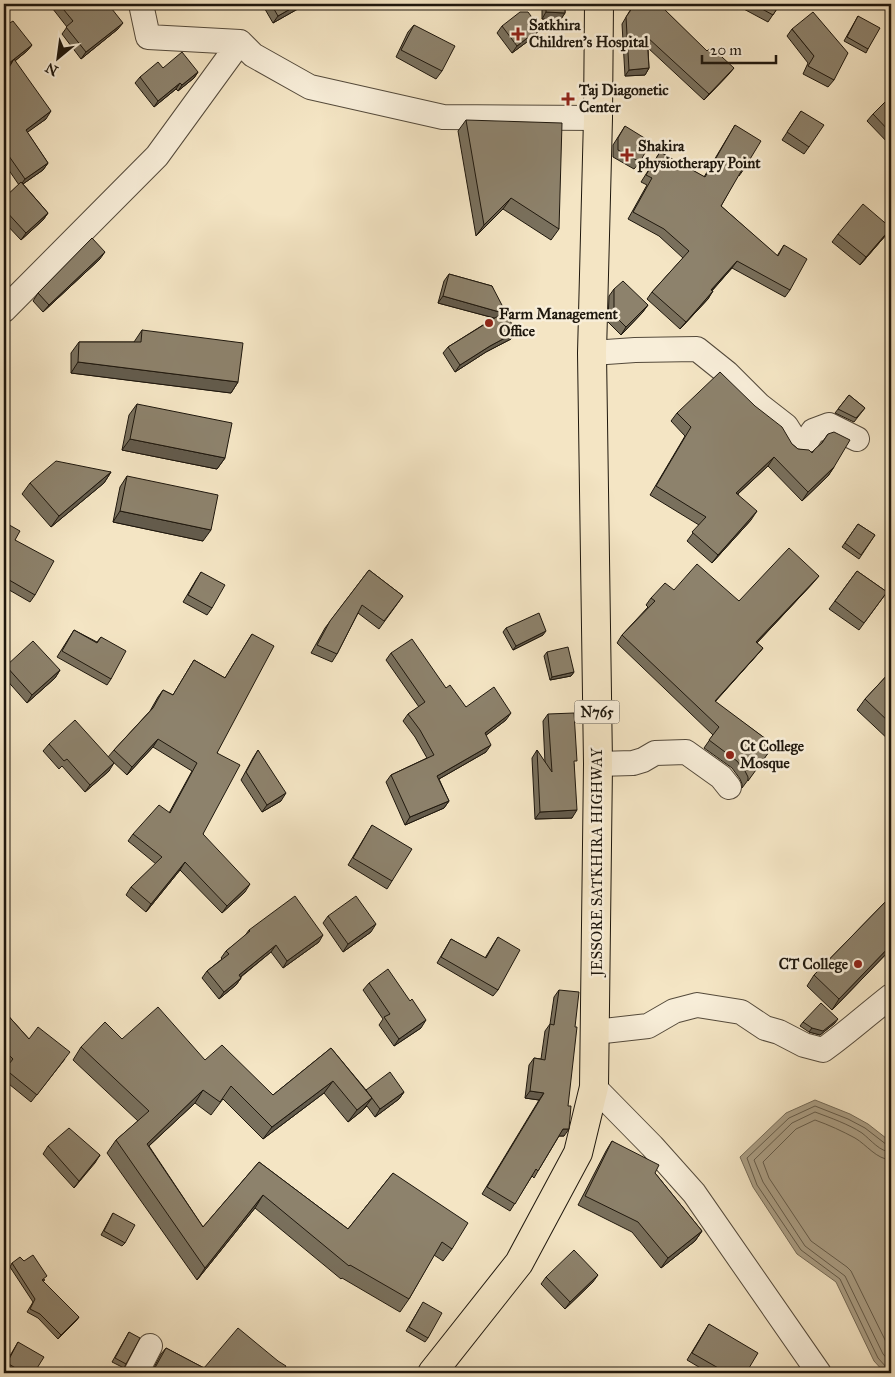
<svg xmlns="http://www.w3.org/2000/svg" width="895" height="1377" font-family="'IM FELL Great Primer',serif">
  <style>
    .water { fill: #ab9f86; stroke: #736956 }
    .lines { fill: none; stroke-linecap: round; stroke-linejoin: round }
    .shore { stroke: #645b4a; stroke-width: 1 }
    .minor-casing { stroke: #544a3b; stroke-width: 26 }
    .highway-casing { stroke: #1e170d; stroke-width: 30 }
    .minor { stroke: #f8eed9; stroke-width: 24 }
    .highway { stroke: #f4e5c4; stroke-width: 28 }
    .wall { fill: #79705d; stroke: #1e170d }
    .shaded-wall { fill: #635b4c; stroke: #1e170d }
    .building { fill: #8d826c; stroke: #1e170d }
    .poi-dot { fill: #8f2418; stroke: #f8eed9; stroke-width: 2 }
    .labels { text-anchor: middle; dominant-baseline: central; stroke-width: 5; stroke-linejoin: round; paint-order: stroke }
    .shield { fill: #f8eed9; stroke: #5f584a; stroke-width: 1 }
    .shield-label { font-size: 14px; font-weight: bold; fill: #1e170d }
    .poi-label { font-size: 15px; font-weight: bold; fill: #1e170d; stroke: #f8eed9; text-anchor: start }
    .street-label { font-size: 15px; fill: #1e170d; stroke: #f8eed9 }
  </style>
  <rect width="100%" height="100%" fill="#f4e5c4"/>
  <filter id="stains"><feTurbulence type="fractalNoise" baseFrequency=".004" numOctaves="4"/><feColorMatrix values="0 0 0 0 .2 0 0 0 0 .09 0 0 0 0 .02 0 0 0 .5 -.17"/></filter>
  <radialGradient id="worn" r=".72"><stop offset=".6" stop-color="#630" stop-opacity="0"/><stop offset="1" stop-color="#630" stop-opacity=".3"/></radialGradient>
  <path class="water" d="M815,1100L850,1114L868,1124L891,1142V1373H885L874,1361L836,1282L797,1254L753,1187L740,1157L786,1113Z"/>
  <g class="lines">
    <path class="shore" d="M891,1152C880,1152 871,1140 862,1133C848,1124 831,1118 815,1112L792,1123L754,1160L763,1182L805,1246L845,1276L883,1354L891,1363
      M891,1160C876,1159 867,1145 855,1138C842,1131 829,1125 815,1120L796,1129L763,1162L769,1178L811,1241L847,1267L851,1271L891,1352
      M888,1373L887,1368L878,1358L840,1279L801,1250L757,1185L747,1158L789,1118L815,1106L848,1119L865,1128L887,1145L891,1146"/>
    <g class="minor-casing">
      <path id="minor" d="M141,4L148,37L240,42L253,55L310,87L443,117L598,118
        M4,310L157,156L240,42
        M592,353L635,350L697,349L727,373L759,405L786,426L798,445L805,444L813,431L829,425L857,439
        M598,764L633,763L643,760L655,753L686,752L721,777L729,787
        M595,1032L648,1026L674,1011L697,1005L741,1012L765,1028L779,1032L804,1045L823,1050C847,1033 868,1014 891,996
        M594,1087L652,1146L694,1193L819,1373
        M136,1373L150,1346"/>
    </g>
    <g class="highway-casing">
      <path id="highway" d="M432,1373L519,1263L578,1153L594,1087L598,764L592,353L598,118L599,4"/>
    </g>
    <use href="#minor" class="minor"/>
    <use href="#highway" class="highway"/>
  </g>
  <path class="wall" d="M49,4H108L118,29L81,59L62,34L67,27Z
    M262,4H305L303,6L273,23Z
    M542,4H565V13L561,19H542Z
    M625,4H662L661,6L729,74L704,100L648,48L649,68L645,75L625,76L622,24L632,7Z
    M742,4H780L768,22L740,7Z
    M858,16L868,49L866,53L844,41Z
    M8,24L32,45L27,51L15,61L46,119L27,132L48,163L43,170L23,184L48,213L43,220L21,240L4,222V198L19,185L4,163V75L10,65L4,69Z
    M414,25L442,71L436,79L396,57L408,32Z
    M502,26L540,28L535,36L512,53L497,33Z
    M792,29L834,80L828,87L803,74L808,63L787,36Z
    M163,68L198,72L194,78L178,91L176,89L154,107L135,83L140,77Z
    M891,96V146L867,121L873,114Z
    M801,111L809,147L804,154L782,140Z
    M466,120L559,229L551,240L503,209L476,236L458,131Z
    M735,125L744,169L739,176L738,175L721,206L777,256L784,245L790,290L785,297L732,268L712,291L708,299L680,329L647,299L652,292L683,258L659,236L628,219L647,185L641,182L660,152L704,177Z
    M625,126L640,162L634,169L613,157V145Z
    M891,228L886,235L860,265L832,242L838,234Z
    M100,259L43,312L33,301L38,293Z
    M449,274L492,286L511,339L486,352L455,372L443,353L448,347L494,318L438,303L444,281Z
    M614,289L648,305L642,313L621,335L608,322L609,296Z
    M142,330L238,382L231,393L71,373V353L79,342H134Z
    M849,395L865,408L854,422L835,413Z
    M137,404L225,458L217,469L122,450L129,415Z
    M677,413L792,444L798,449L812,452L821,444L828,434L834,467L828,476L802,501L768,466L738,494L751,520L712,563L687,541L699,525L650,495L685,436L671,421Z
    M111,472L104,483L51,527L22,494L30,483Z
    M127,476L203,541L113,522L120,487Z
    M4,522L15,540L35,595L30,602L4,587Z
    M858,524L875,535L859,559L842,547Z
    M369,570L403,596L379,629L358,613L337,654L332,662L311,653L325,628Z
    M857,571L887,592L859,630L829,609Z
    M201,572L212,608L207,615L183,602L196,580Z
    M813,583L757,643L763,648L757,655L715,702L774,745L742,788V784L740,779L732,768L704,748L713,735L617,643L622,635L648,607L646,605L651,598L674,590L739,601Z
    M506,628L543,635L513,650L503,632Z
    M74,630L97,642L101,637L111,679L107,685L57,657Z
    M252,634L217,753L203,834L245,892L222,913L180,870L146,912L126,895L131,887L156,864L128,841L133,834L169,813L192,771L153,747L127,775L110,759L109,771L85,792L62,766L59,769L43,751L49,744L108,757L114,750L150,711L158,697L163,690L173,695L194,660L225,678Z
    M547,652L574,672L571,676L550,680L544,656Z
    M391,653L446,688L466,707L506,720L486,735V752L439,779L449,801L444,808L405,825L386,782L391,775L427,758L415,737L403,721L408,714L419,707L386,660Z
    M6,666L60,670L55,678L27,703L4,677V670Z
    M891,671V742L857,710L865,699Z
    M548,714L574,764L572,818L535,819L532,758L537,750L545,763L543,721Z
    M258,750L281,801L262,812L241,780L253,758Z
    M372,825L392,881L387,889L348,865Z
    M891,896V949L832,1010L807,986L814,975Z
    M328,916L371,932L343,952L323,923Z
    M249,930L319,942L283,968L271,952L241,977V978L236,985L219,999L202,978L207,971L222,959L221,958L226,951L244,937Z
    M498,937V990L493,996L437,963L451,939L485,958Z
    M369,983L421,1028L394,1046L379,1025L383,1019L363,990Z
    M559,990L564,1136H559L538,1171L534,1178L532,1176L510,1211L482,1194L539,1100L525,1098L529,1065L534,1058L541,1059L545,1031L550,1024L554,997Z
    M4,1011L29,1039L65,1059L31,1102L4,1080V1070L7,1066L4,1063Z
    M803,1022L835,1023L820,1035L809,1032L800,1026Z
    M122,1039L205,1060L273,1095L331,1048L366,1090L404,1092L399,1099L375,1117L367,1106L363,1110L348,1122L324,1093L263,1139L223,1099L211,1115L195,1103L149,1146L203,1227L259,1162L348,1229L393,1173L452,1249L443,1261L434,1255L409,1299L400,1312L342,1278L341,1279L255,1208L197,1280L107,1153L116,1140L138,1121L73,1060L81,1047Z
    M612,1141L655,1173L702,1231L695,1241L661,1268L632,1232L578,1205L606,1151Z
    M48,1146L100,1155L74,1188L43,1154Z
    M113,1213L125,1243L122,1246L101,1235Z
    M12,1263L45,1280L43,1281L79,1317L76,1321L58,1339L38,1318L27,1312L33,1302L10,1267Z
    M546,1277L593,1282L565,1309L541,1284Z
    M421,1306L428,1338L425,1342L406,1331Z
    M709,1324L746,1373H709L687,1360Z
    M129,1332L126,1364L124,1368L112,1362Z
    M18,1342L34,1373H6L4,1372V1366Z
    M166,1348L204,1368L282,1373H151L161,1354Z"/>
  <path class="shaded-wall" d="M299,4H305L303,6L273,23L278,16Z
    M546,12L565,13L561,19H542Z
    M123,23L118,29L81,59L86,52Z
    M540,28L535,36L512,53L517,46Z
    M32,45L27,51L11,64L14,59L10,65L4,69V67Z
    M649,68L645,75L625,76L629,70Z
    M734,68L729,74L704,100L709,94Z
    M198,72L194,78L178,91L182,85Z
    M180,83L176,89L154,107L158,101Z
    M51,111L46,119L21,137L26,130Z
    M48,163L43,170L20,186L25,179Z
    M511,198L503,209L476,236L484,225Z
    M48,213L43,220L21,240L26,233Z
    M891,228L886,235L860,265L866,257Z
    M105,252L100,259L43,312L49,305Z
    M737,261L732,268L706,297L711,290Z
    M713,291L708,299L680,329L686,322Z
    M443,296L503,313L498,319L438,303Z
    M648,305L642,313L621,335L626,327Z
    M516,332L511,339L486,352L455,372L460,365L490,346Z
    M78,362L238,382L231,393L71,373Z
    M130,439L225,458L217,469L122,450Z
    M774,457L768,466L730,501L736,493Z
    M834,467L828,476L802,501L808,492Z
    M111,472L104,483L51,527L59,516Z
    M120,511L211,530L203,541L113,522Z
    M757,511L751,520L712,563L718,555Z
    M819,576L813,583L751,649L756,642Z
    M546,631L543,635L513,650L516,646Z
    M763,648L757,655L709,708L715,701Z
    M60,670L55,678L27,703L32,695Z
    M574,672L571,676L550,680L552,677Z
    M511,713L506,720L480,740L485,733Z
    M158,739L153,747L127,775L132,767Z
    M491,745L486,752L432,783L437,776Z
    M114,763L109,771L85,792L90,785Z
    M286,793L281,801L262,812L267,805Z
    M449,801L444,808L405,825L410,817Z
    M577,810L572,818L535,819L540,812Z
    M185,862L180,870L146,912L151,904Z
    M250,884L245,892L222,913L227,906Z
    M376,924L371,932L343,952L348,944Z
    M323,935L319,942L283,968L287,961Z
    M276,945L271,952L234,982L239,975Z
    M891,945V949L832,1010L839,999Z
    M241,978L236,985L219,999L224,992Z
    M838,1019L835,1023L820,1035L809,1032L812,1028Z
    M426,1020L421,1028L394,1046L399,1039Z
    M333,1081L324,1093L263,1139L272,1127Z
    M203,1090L195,1103L138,1156L147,1144Z
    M530,1091L544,1093L539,1100L525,1098Z
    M404,1092L399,1099L375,1117L380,1109Z
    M372,1098L363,1110L348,1122L357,1110Z
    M563,1129H569L564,1136H558Z
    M100,1155L95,1163L74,1188L79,1181Z
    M263,1195L255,1208L197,1280L205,1268Z
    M702,1231L695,1241L661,1268L668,1258Z
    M598,1275L593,1282L565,1309L570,1302Z
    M79,1317L76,1321L58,1339L61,1335Z"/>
  <path class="building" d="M59,4H108L123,23L86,52L66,27L73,21Z
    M271,4H299L278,16Z
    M546,4H565V13L546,12Z
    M635,4H662L661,6L707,51L711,47L734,68L709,94L647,37L649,68L629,70L626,17Z
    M753,4H780L773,15Z
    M520,12H528L540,28L517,46L502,26Z
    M813,12L848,53L834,80L808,66L814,56L792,29Z
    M858,16L880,28L868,49L847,37Z
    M4,18L8,24L13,21L32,45L4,67Z
    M414,25L455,46L442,71L401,50Z
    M182,52L198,72L182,85L180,83L158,101L140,77L158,62L163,68Z
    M14,59L51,111L26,130L48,163L25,179L4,149V76Z
    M891,96V133L873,114Z
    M801,111L824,125L809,147L787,132Z
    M466,120L562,123L559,229L511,198L484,225Z
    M735,125L761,141L744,169L743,168L721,206L778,256L784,245L807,259L790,290L737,261L711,290L713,291L686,322L652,292L689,251L664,229L633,212L652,178L646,175L660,152L705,177Z
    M625,126L651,142L640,162L618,150V138Z
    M21,182L48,213L26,233L4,209V198Z
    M863,204L891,228L866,257L838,234Z
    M92,238L105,252L49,305L38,293Z
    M449,274L492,286L516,332L490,346L460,365L448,347L503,313L443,296Z
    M623,281L648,305L626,327L614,315V289Z
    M142,330L243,343L238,382L78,362L79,342H141Z
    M720,372L755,406L782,427L792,444L798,449L809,450L812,453L815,449L822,443L828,434L834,432L850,440L834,467L808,492L774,457L736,493L757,511L718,555L692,532L706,517L656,486L691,427L677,413Z
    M849,395L865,408L856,418L838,409Z
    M137,404L232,423L225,458L130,439Z
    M56,461L111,472L59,516L30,483Z
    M127,476L218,495L211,530L120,511Z
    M4,522L20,531L15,540L54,561L35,595L4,577Z
    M858,524L875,535L861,555L845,543Z
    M789,548L819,576L756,642L763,648L715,701L774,745L748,781V777L745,771L737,761L709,740L719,727L622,635L655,601L651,598L665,583L674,590L697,564L739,601Z
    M369,570L403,596L384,621L362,605L337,654L317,645L330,621Z
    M857,571L887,592L864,623L835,601Z
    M201,572L225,585L212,608L188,595Z
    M539,613L546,631L516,646L506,628Z
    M74,630L97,643L101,637L126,651L111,679L62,651Z
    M252,634L274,646L217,753L240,765L203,834L250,884L227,906L185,862L151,904L131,887L162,857L133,834L159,805L170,813L197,763L158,739L132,767L114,750L153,708L163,690L173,695L194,660L225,678Z
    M412,639L446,688L450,685L466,707L494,687L511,713L485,733L491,745L437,776L449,801L410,817L391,775L434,755L420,730L408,714L425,702L391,653Z
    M33,641L60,670L32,695L6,666Z
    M568,647L574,672L552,677L547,652Z
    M891,671V724L865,699Z
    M574,713L577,761H574L577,810L540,812L537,750L552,772L548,714Z
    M75,720L114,763L90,785L67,759L64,761L49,744Z
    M258,750L286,793L267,805L246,772Z
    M372,825L412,849L392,881L353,858Z
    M295,896L323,935L287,961L276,945L239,975L241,978L224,992L207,971L229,954L226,951L250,931L249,930Z
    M356,896L376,924L348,944L328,916Z
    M891,896V945L839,999L814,975Z
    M498,937L520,950L498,990L441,957L451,939L486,958Z
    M388,969L410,1001L412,999L426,1020L399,1039L384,1017L390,1014L369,983Z
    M559,990L579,992L575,1027H577L568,1106H571L569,1129H563L538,1171L536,1169L515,1204L487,1187L544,1093L530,1091L534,1058L545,1060L550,1024L554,1025Z
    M821,1003L838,1019L823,1031L812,1028L803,1022Z
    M158,1007L205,1060L222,1045L273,1095L331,1048L372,1098L357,1110L333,1081L272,1127L231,1086L220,1102L203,1090L147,1144L203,1227L259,1162L348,1229L393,1173L468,1223L452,1249L442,1242L409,1299L350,1265L349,1266L263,1195L205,1268L116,1140L149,1111L81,1047L105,1022L122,1039Z
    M4,1011L29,1039L38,1027L70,1052L37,1095L5,1069L13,1059L4,1050Z
    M390,1072L404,1092L380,1109L366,1090Z
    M69,1128L100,1155L79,1181L48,1146Z
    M612,1141L659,1165L655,1173L702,1231L668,1258L638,1222L585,1196Z
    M113,1213L135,1225L125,1243L104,1231Z
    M574,1250L598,1275L570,1302L546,1277Z
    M33,1255L47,1276L42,1280L79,1317L61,1335L40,1314L30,1309L35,1299L12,1263L20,1257L24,1261Z
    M423,1302L442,1313L428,1338L409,1327Z
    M709,1324L758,1353L746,1373H727L692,1353Z
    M238,1328L278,1361L286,1366L282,1373H163L157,1370L155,1373H152L166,1348L204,1368Z
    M129,1332L140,1338L126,1364L115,1358Z
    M18,1342L44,1357L34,1373H24L7,1363Z"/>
  <g class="poi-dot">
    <path d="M515.5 26.5h5v5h5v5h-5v5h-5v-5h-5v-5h5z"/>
    <path d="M565.5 91.5h5v5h5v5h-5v5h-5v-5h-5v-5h5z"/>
    <path d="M624.5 147.5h5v5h5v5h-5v5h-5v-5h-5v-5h5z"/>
    <circle cx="489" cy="323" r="5"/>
    <circle cx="730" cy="755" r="5"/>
    <circle cx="858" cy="964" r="5"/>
  </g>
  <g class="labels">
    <rect class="shield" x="574.5" y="700.5" width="45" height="23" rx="4"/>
    <g class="shield-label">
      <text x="597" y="712">N765</text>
    </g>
    <g class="poi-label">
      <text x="529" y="25">Satkhira<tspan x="529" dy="17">Children’s Hospital</tspan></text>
      <text x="579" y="90">Taj Diagonetic<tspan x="579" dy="17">Center</tspan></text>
      <text x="638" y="146">Shakira<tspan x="638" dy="17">physiotherapy Point</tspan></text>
      <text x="499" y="314">Farm Management<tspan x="499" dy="17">Office</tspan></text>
      <text x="740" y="746">Ct College<tspan x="740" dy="17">Mosque</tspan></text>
      <text x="848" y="964" text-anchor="end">CT College</text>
    </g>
    <g class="street-label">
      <text transform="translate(597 862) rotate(-90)">JESSORE SATKHIRA HIGHWAY</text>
    </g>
  </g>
  <rect width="895" height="1377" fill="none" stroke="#f4e5c4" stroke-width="20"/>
  <rect x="5" y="5" width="885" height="1367" fill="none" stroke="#1e170d" stroke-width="2.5"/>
  <rect x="10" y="10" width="875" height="1357" fill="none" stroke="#1e170d"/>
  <g transform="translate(58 58) rotate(209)" stroke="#f8eed9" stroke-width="4" paint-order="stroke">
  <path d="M0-4L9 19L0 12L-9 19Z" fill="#1e170d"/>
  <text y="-8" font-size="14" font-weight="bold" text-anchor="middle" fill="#1e170d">N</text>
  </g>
  <path d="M702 55v8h74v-8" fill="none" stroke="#1e170d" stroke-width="2.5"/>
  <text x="710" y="55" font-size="15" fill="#1e170d" stroke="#f8eed9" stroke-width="4" paint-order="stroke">20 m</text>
  <rect width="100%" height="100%" filter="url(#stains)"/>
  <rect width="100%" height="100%" fill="url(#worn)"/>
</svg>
